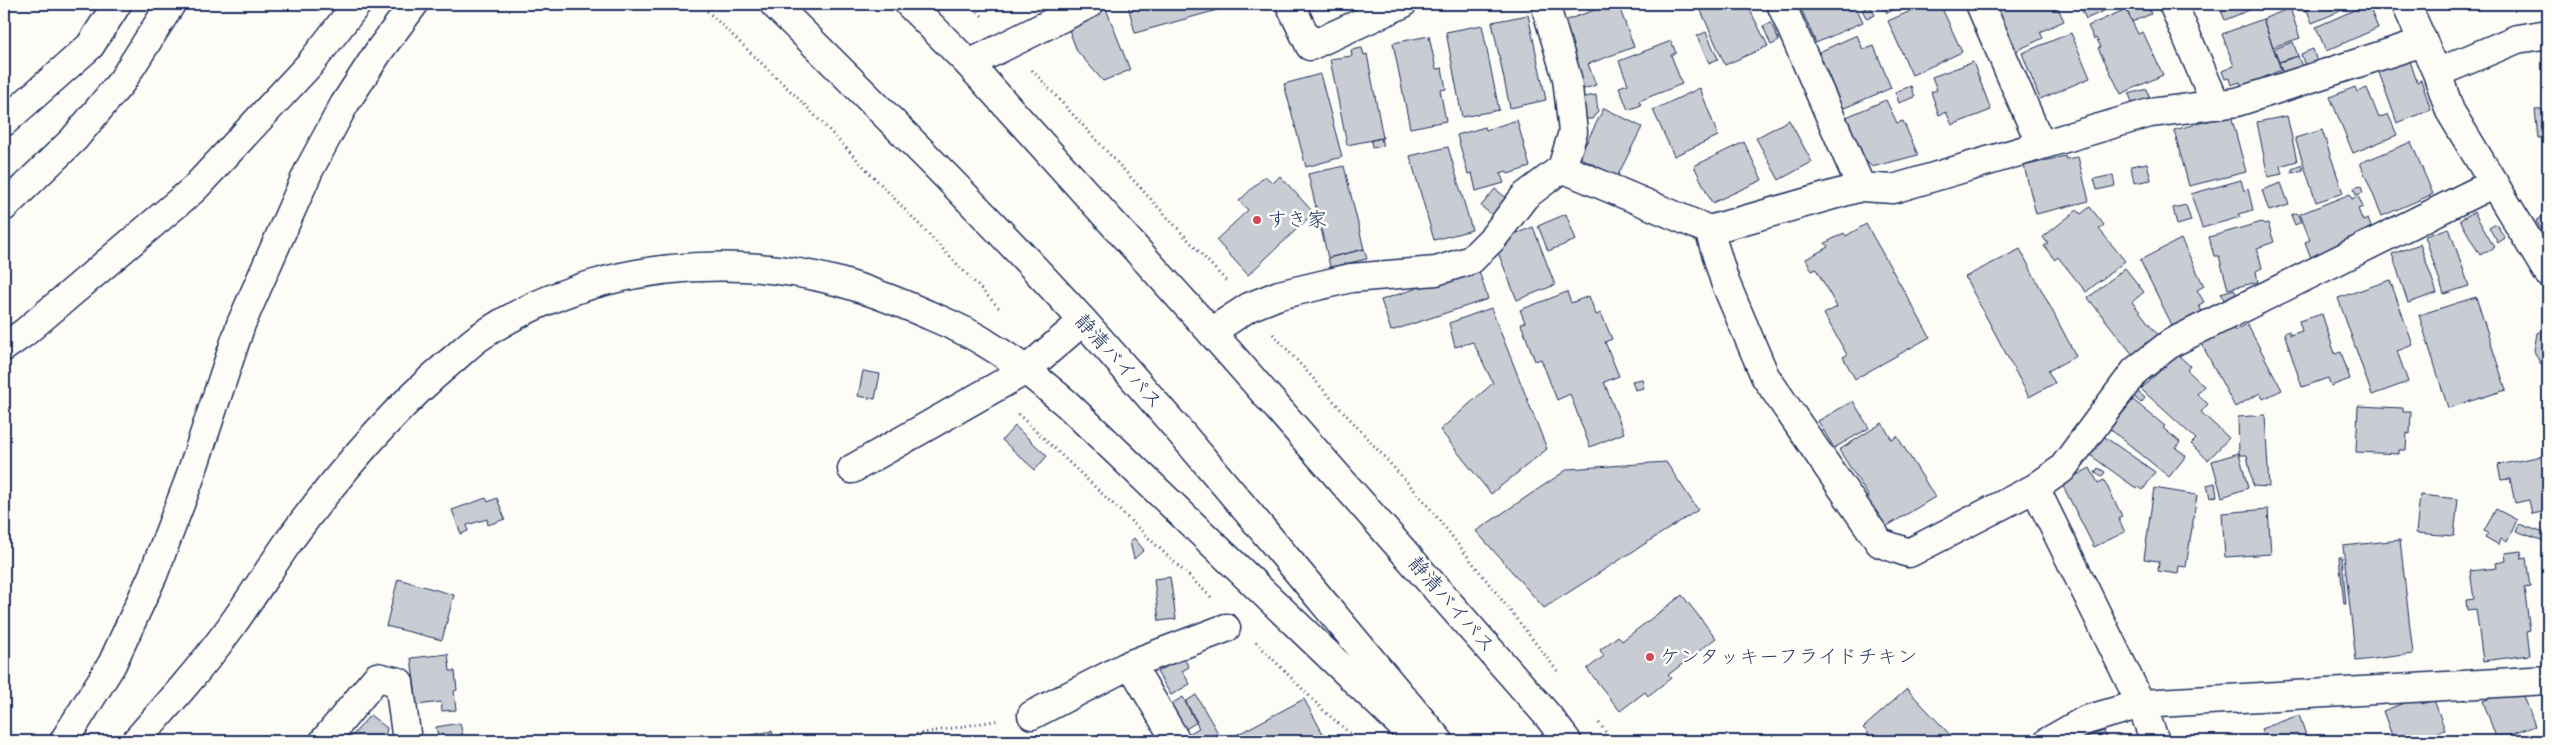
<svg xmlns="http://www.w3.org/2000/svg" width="2552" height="745" font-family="Mynerve,'Klee One',sans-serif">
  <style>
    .building { fill: #c9ccd3; stroke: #1b2f5e }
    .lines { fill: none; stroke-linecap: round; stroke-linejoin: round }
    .minor-casing { stroke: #1b2f5e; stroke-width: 31 }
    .highway-casing { stroke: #1b2f5e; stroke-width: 31 }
    .path { stroke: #1b2f5e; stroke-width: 3; stroke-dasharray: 1 4; stroke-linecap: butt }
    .minor { stroke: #fdfcf7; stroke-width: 28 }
    .highway { stroke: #fdfcf7; stroke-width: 28 }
    .poi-dot { fill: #d1495b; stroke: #fdfcf7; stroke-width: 2 }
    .labels { text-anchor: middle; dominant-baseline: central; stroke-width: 5; stroke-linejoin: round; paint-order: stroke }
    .poi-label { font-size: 20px; fill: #1b2f5e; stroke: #fdfcf7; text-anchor: start }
    .street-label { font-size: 20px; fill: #1b2f5e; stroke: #fdfcf7 }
  </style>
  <rect width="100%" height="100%" fill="#fdfcf7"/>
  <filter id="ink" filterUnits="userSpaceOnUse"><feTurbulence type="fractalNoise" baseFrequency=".02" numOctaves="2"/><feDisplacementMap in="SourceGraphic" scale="10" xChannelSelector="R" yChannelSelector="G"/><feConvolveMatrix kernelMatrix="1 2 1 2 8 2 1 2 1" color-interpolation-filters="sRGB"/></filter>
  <g filter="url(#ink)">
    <path class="building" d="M1220,4L1221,9L1135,33L1128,5Z
      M1560,4H1583L1563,12Z
      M1612,4H1618L1634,47L1588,64L1596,85L1575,92L1555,24Z
      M1698,4H1747L1768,46L1725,65Z
      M1799,4H1864L1856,7L1863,22L1816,43Z
      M1882,4H1907L1887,13Z
      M1926,4H1940L1962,52L1912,75L1888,21Z
      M1994,4H2056L2064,21L2040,32L2043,38L2016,51Z
      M2079,4H2119L2086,19Z
      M2147,4L2151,14L2132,22L2127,11Z
      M2218,4H2264L2225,20Z
      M2301,4H2351L2352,6L2312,23L2307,10L2304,11Z
      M2368,4L2378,28L2326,51L2316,27Z
      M1105,6L1130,70L1103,81L1077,51L1066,22Z
      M1870,6L1875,15L1867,19L1862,10Z
      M2290,8L2300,38L2273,47L2263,19Z
      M2126,9L2138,34L2143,32L2163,75L2121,94L2098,48L2101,47L2096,38L2094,39L2088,26Z
      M1528,15L1546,100L1510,108L1492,22Z
      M2263,19L2281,70L2242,87L2240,82L2231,85L2229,78L2225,79L2222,71L2234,66L2222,34Z
      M1771,23L1779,41L1771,45L1763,26Z
      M1482,25L1499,110L1462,117L1446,32Z
      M1706,32L1718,59L1709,63L1697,36Z
      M2071,33L2090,78L2040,99L2022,53Z
      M1857,35L1863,50L1874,46L1891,88L1842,109L1819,52Z
      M1429,36L1436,69L1442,68L1446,89L1440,90L1446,121L1410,128L1393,43Z
      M1671,41L1676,53L1671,55L1682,84L1639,101L1641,105L1628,110L1619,87L1628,84L1619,61Z
      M2293,42L2298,56L2279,62L2274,49Z
      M1362,48L1364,55L1367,54L1383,138L1347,145L1330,59L1352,56L1351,50Z
      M2313,49L2317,62L2305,66L2301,54Z
      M2408,55L2417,82L2421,80L2431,110L2397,123L2377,67Z
      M2298,56L2302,67L2283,74L2279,62Z
      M1973,62L1991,110L1952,125L1946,112L1939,115L1931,92L1937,90L1932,77Z
      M1320,74L1342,157L1306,167L1284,84Z
      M1911,86L1915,97L1899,103L1895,92Z
      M2355,87L2357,92L2367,88L2379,118L2388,114L2397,135L2353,153L2330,97Z
      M1700,88L1718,136L1674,156L1653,110Z
      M2147,89L2150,100L2133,105L2129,94Z
      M1596,95L1598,111L1592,119H1580L1577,98Z
      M1886,100L1897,123L1903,121L1918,155L1872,167L1861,156L1844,118Z
      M1604,108L1642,127L1617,177L1579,157Z
      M2548,109V137L2538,138L2535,110Z
      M2231,115L2246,172L2189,186L2174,130Z
      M2287,116L2297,161L2280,166L2282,174L2268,177L2257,122Z
      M1517,120L1530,167L1508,174L1507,171L1500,173L1504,183L1476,191L1472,173L1468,174L1457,135L1485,127L1486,130Z
      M1789,120L1812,162L1779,180L1756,138Z
      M2322,130L2343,193L2316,202L2295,138Z
      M1381,138L1383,146L1372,148L1371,140Z
      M1744,142L1762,180L1712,203L1694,166Z
      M2411,142L2433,194L2382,216L2360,163Z
      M1448,147L1472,230L1434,240L1410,156Z
      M2065,156L2066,159L2078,157L2089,201L2036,214L2024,166Z
      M2147,163L2151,180L2134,183L2131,166Z
      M2302,165L2303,170L2292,173V169Z
      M1344,166L1364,249L1328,258L1308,174Z
      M2113,175L2115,186L2097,190L2094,179Z
      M1265,176L1273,183L1280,176L1314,213L1248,275L1216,240L1248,210L1239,201Z
      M2241,180L2244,191L2248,189L2253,210L2238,214L2240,217L2202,228L2191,194Z
      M2281,183L2289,205L2269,211L2262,190Z
      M2361,186L2363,193L2356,195L2354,188Z
      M1495,189L1508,199L1494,217L1481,206Z
      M2350,194L2352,199L2358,196L2363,207L2358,209L2363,221L2368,219L2374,234L2311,258L2305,242L2310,240L2300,214Z
      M2186,205L2191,221L2177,225L2173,208Z
      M2090,207L2104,225L2099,229L2125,261L2086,292L2058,257L2055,260L2044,246L2048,244L2043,237L2077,210L2081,214Z
      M2474,212L2494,247L2480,255L2460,220Z
      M2297,213L2301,222L2295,225L2291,215Z
      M2548,213V241L2536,221Z
      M1566,214L1576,240L1548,251L1538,226Z
      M2262,222L2264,224L2268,223L2274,242L2257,248L2262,268L2256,271L2258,282L2228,289L2219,256H2214L2209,237Z
      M1866,224L1930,337L1855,379L1843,357L1847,355L1824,314L1837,307L1816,269L1812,271L1806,259L1828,247L1825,243L1844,233L1846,236Z
      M2496,224L2505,238L2498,243L2489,228Z
      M1533,227L1555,285L1517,300L1497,250L1507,246L1504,238Z
      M2449,228L2469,286L2444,294L2425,236Z
      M2181,239L2204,286L2197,290L2204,302L2199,305L2202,312L2173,327L2140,260Z
      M2420,244L2437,293L2408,303L2392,254Z
      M1364,249L1367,259L1330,267L1328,258Z
      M2020,249L2076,356L2048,371L2055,383L2029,397L1965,277Z
      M1478,268L1488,299L1391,331L1381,300Z
      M2125,268L2144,292L2132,302L2158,335L2133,355L2088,298Z
      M2390,280L2413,345L2397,351L2408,382L2372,395L2338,298Z
      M2234,289L2238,298L2226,304L2221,293Z
      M1567,292L1571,303L1589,296L1596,315L1601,313L1612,339L1605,342L1619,376L1604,382L1624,433L1590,447L1570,394L1557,400L1541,359L1535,361L1521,324L1525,322L1520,310Z
      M2476,297L2506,390L2448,408L2419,315Z
      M1491,308L1547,449L1491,494L1440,430L1493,383L1473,342L1455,347L1449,323Z
      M2322,314L2335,354L2341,352L2350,379L2331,386L2328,378L2302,387L2284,333L2289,331L2290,335L2302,331L2299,321Z
      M2231,323L2235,331L2247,324L2282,390L2263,399L2260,393L2235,407L2199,339Z
      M2548,328V365L2540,363L2534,351L2537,333Z
      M2177,354L2190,366L2187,370L2204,386L2197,394L2208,404L2201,412L2229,438L2208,460L2191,444L2196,439L2141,389Z
      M863,371L880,374L875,399L858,396Z
      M1642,379L1644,388L1635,390L1632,381Z
      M2137,391L2145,398L2141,403L2133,396Z
      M2133,400L2165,426L2163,428L2180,442L2176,448L2186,456L2169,477L2110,429Z
      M1853,401L1869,428L1834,448L1818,421Z
      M2358,406L2403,408V412H2411L2410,434L2407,433L2406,450H2399V454L2356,452Z
      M2265,415L2269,487L2253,486L2247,455H2239L2238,417Z
      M1882,423L1892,440L1897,436L1935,497L1884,528L1866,499L1869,497L1839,450Z
      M1015,426L1047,456L1035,470L1002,440Z
      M2099,433L2155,472L2143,490L2139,487L2137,489L2086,452Z
      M2239,453L2248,488L2222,497L2212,461Z
      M2542,456L2548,489V511L2532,514L2529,500L2515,503L2510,479L2501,480L2498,465Z
      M1666,462L1698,510L1544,608L1476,531L1568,469Z
      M2090,468L2098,483L2104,480L2122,516L2118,518L2125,532L2094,547L2063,486L2065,481Z
      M2098,468L2105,472L2102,477L2095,473Z
      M2215,483L2217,496L2210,498L2207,485Z
      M2154,488L2197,495L2186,567L2179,566L2178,574L2158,571L2159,561L2144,559Z
      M2420,495L2458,499L2454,536L2416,533Z
      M486,498L488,502L497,498L505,519L488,525L487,519L467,525L468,531L461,534L452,510Z
      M2268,509L2271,554L2225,557L2222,513Z
      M2496,509L2517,520L2507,542L2501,539L2499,545L2485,537L2488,533L2484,531Z
      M2519,524L2547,534L2544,541L2516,531Z
      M1134,538L1144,550L1134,559L1130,542Z
      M2400,540L2413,654L2356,661L2343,546Z
      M2521,551L2522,559L2526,558L2530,587L2524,588L2530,630L2527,631L2530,655L2483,661L2476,609L2467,610L2466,600L2474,599L2470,571L2497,568L2496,563L2506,561L2505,553Z
      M2339,557H2342L2346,604H2344Z
      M1170,577L1176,619L1159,621L1154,579Z
      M398,579L454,595L442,640L386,626Z
      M1682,595L1716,638L1668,675L1671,678L1648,696L1645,692L1620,711L1587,669L1604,656L1600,650L1618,636L1622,641Z
      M448,654L450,671H455L457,690L454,691L456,710L442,711L441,702L417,705L411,658Z
      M1183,657L1189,667L1182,671L1190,684L1171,695L1157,672Z
      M2521,688L2535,726L2497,740L2483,701Z
      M1907,689L1956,741H1876L1863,728Z
      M1196,695L1218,733L1204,741H1185L1183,737L1199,728L1185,702Z
      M1183,697L1197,722L1184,730L1169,705Z
      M2419,697L2422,704L2434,700L2445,730L2415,741H2394L2383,711Z
      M1304,699L1327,741H1230L1229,739Z
      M370,715L387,728L385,737L390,741H348Z
      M2299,715L2308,741H2266L2261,729Z
      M460,723L464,741H439L436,727Z
      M772,731L774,741H721Z
      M2104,731L2107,741H2070Z"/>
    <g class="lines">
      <g class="minor-casing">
        <path id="minor" d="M1290,4L1310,46L1402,4
          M1781,4L1861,187
          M1980,4L2041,145
          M2173,4L2216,105
          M2406,4L2437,73L2450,111L2548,273
          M969,64L1089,4
          M2437,73L2517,39L2548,34
          M4,122L90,46L117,4
          M1562,168L1709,230L1861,187L1893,189L2150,113L2237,102L2423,42
          M1709,230L1725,282L1765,376L1880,543L1909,553L2035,488L2062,469L2135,371L2171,343L2494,183
          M1211,332L1249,307L1279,295L1351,278L1436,271L1471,260L1493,238L1525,196L1562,168L1573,132L1567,78L1545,4
          M852,469L1026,370L1083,321
          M2035,488L2141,704L2155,741
          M1131,664L1176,741
          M1032,715L1131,664L1226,628
          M324,741L377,677L399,682L407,741
          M2049,741L2086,720L2141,704L2548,680"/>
      </g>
      <g class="highway-casing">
        <path id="highway" d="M774,4C879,108 984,212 1084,322C1206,458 1321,601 1439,741
          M909,4L969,64L1211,332L1548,716L1567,741
          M4,207L74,139L122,81L171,4
          M4,347L24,333L194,189L310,64L357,4
          M64,741L112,664L153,575L188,483L241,324L309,170L344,105L379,51L414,4
          M136,741C168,705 201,668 230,628C250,600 269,570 289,541C336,477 389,413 450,362C460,354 470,343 481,336C559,284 651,263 743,267C811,270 862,286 924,313C945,322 968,331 987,344C1016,361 1041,382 1067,404L1418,741"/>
      </g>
      <path class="path" d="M700,4L803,103L1001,310
        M971,4L984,18
        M1032,70L1226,281
        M1273,334L1425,502L1559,673
        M1018,414L1211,597
        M1256,642L1324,711L1359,741
        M1599,723L1612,741
        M877,741L1000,720"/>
      <use href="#minor" class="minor"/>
      <use href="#highway" class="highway"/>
    </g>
  </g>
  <g class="poi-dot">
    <circle cx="1257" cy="220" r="5"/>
    <circle cx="1650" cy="657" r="5"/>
  </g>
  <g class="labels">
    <g class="poi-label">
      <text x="1267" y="220">すき家</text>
      <text x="1660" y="657">ケンタッキーフライドチキン</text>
    </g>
    <g class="street-label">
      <text transform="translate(1118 362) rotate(48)">静清バイパス</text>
      <text transform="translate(1451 605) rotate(49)">静清バイパス</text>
    </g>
  </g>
  <rect width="2552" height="745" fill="none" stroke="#fdfcf7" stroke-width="20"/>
  <rect x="10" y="10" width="2532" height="725" fill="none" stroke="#1b2f5e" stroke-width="2" filter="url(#ink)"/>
</svg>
